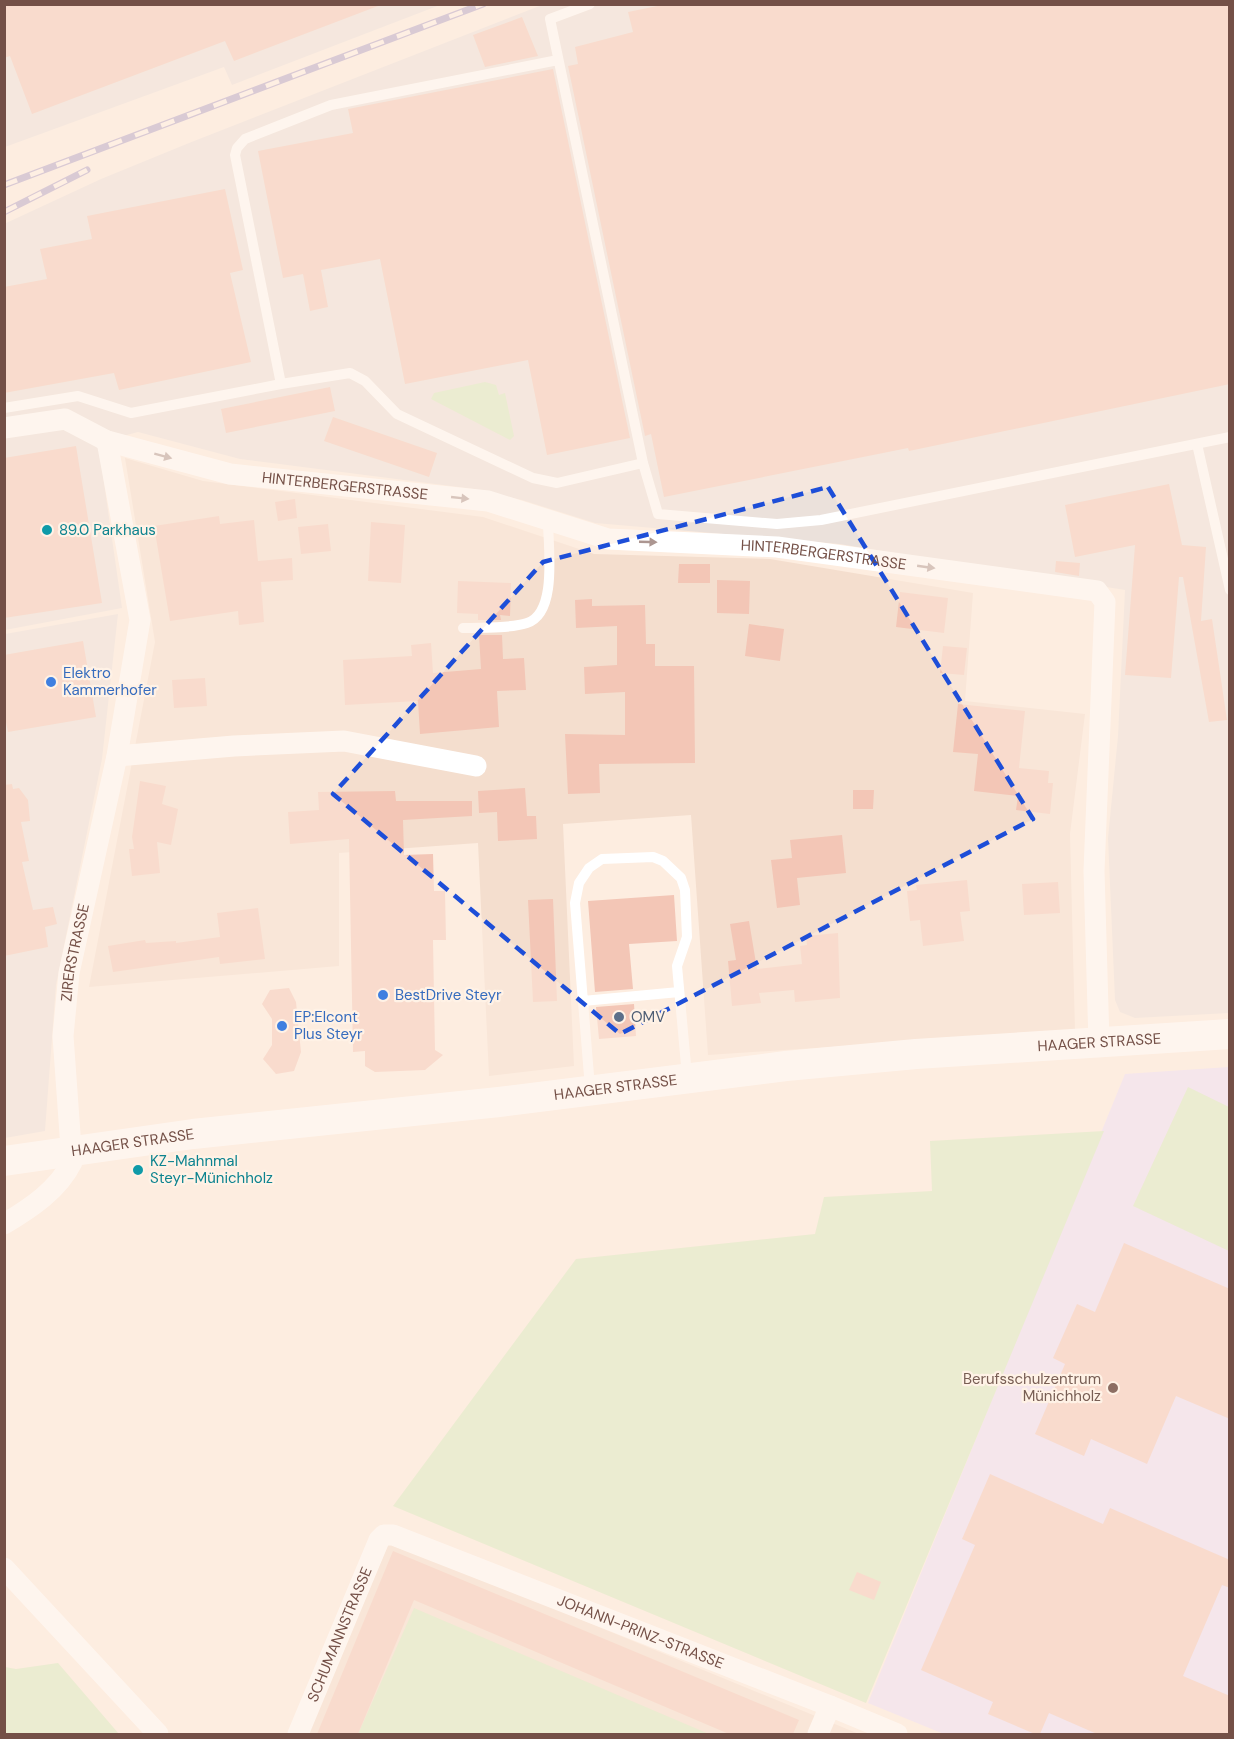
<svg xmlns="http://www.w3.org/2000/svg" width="1234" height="1739" font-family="'DM Sans',sans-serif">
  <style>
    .residential { fill: #f4dece }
    .industrial { fill: #ebe1db }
    .education { fill: #ebddf9 }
    .green { fill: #d6eabe }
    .building { fill: #f3c6b6 }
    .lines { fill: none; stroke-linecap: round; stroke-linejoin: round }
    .lane { stroke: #fff; stroke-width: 10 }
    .street { stroke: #fff; stroke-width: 21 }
    .secondary { stroke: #fff; stroke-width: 30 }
    .rail-casing { stroke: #ae9fc5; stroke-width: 7 }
    .rail { stroke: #fff2e6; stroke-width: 4.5; stroke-dasharray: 14; stroke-linecap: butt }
    .oneway { fill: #ac9691 }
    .marked { fill: none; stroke: #1d4ed8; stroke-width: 4.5; stroke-dasharray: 12 8; stroke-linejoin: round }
    .culture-dot { fill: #0f9aa8; stroke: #fff2e6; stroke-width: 2 }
    .shop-dot { fill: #3f7fe0; stroke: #fff2e6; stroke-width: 2 }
    .service-dot { fill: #5c6f8a; stroke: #fff2e6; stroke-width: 2 }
    .education-dot { fill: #8d6e63; stroke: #fff2e6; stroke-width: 2 }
    .labels { text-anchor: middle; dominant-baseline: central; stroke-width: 4.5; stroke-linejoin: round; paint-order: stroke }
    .street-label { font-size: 15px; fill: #745047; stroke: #fff2e6 }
    .culture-label { font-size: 15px; fill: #0d838f; stroke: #fff2e6; text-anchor: start }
    .shop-label { font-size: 15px; fill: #366cbe; stroke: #fff2e6; text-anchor: start }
    .service-label { font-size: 15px; fill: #4e5e75; stroke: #fff2e6; text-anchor: start }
    .education-label { font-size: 15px; fill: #785e54; stroke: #fff2e6; text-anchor: end }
  </style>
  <rect width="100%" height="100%" fill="#fdede0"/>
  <path class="residential" d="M125,458L203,481L483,517L594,554L770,559L973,593L965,701L1085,714L1070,834L1075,1031L708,1055L691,815L563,824L574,1066L489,1076L478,843L339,853V966L89,987L155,642Z
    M390,1541L859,1734H305Z"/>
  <path class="industrial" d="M5,5H440L232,85L224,67L5,147Z
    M542,5H1229V1013L1135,1018L1120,1012L1115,1000L1108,838L1118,736L1125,590L839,544L595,523L522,500L474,489L240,459L138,432L112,439L100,455L122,608L5,630L4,224L101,179L189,143Z
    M118,614L102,759L56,985L45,1131L5,1138V634Z"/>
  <path class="education" d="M1229,1067V1734H944L868,1703L1125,1074Z"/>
  <path class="green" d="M485,382L496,385L499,395L505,393L514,436L510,440L431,399L434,393Z
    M1188,1087L1229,1107V1251L1133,1206Z
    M1104,1131L866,1703L393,1506L576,1259L815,1234L824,1197L932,1191L930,1141Z
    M414,1608L709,1734H358Z
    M58,1663L119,1734H5V1667L16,1669Z"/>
  <path class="building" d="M4,4H378V6L234,61L225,41L32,114L10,56L4,58Z
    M667,4H1230V384L909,451L908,448L664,497L651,434L645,436L568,66L578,64L575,47L633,32L628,12Z
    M522,17L538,56L485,67L473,35Z
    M553,69L630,438L547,455L528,360L405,384L380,259L321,270L328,307L310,311L303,274L283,278L258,151L353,133L348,109Z
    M225,189L243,270L230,273L251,362L119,390L114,373L4,393V287L47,279L40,249L92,239L87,216Z
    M330,387L335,411L226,433L221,409Z
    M333,417L437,453L429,477L324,441Z
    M76,446L102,603L4,618V458Z
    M1169,484L1182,545L1206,547L1201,621L1212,619L1227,720L1209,722L1183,577H1179L1171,678L1125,675L1135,545L1075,557L1065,505Z
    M295,499L297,518L278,521L275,502Z
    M219,516L220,524L254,520L258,561L292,558L293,580L261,582L264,622L239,625L238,611L170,621L154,526Z
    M371,522L405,525L401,583L368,581Z
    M328,524L331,551L301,554L298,527Z
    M1056,561L1080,563L1079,576L1055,572Z
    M679,564H710V583H678Z
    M717,580L750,581L749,614L717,613Z
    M458,581L511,583L510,616L500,615L501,620H478V614L457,613Z
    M900,592L948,598L944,633L896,627Z
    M592,599V606L645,605L646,644H655V666H694L695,763L599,764L600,793L568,794L565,734L625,735V692L585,694L584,667L617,665V626L576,628L575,600Z
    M749,624L784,629L780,661L745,656Z
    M479,635H502L503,659L524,658L526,690L497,691L499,727L420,734L418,701L345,705L343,660L412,656L411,645L431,643L433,673L481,669Z
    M83,641L96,717L8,732L4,713V655Z
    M943,646L967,648L964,675L940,673Z
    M205,678L207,706L174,708L172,680Z
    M958,704L1025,711L1019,768L1049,771L1048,783H1053L1050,814L1016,810L1018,796L974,791L978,754L953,752Z
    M140,781L166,786L162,804L178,809L171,845L157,842L160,873L132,876L129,849H134L132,837Z
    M12,784L13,789L19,788L28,800L30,821L21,822L29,861L22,862L33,910L53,907L57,924L45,927L48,947L4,956V785Z
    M525,788L527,816H536L537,839L498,841L497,812L479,813L478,791Z
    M853,790H874L873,809H853Z
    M395,791L396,801H472V816L403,820L404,855L433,854L434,891H445L446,940H433L435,1050L443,1055L425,1070L375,1072L365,1066V1051L353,1052L349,839L290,844L288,812L319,810L318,792Z
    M842,835L846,873L797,878L800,905L777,908L771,860L792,858L790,840Z
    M967,880L970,911L960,912L964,941L923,946L920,920L910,921L907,891L917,890L916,885Z
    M1058,882L1060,913L1024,915L1022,884Z
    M674,895L677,941L629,944L633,989L595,992L588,901Z
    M553,899L557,1001L533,1002L528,900Z
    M258,908L265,959L220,964L219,957L113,972L108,946L145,940L146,943L176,941V943L220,937L217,913Z
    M749,921L757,969L802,964L800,946L807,945L806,936L838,933L840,998L795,1002L794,990L759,993L761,1003L732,1006L728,961L736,960L730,924Z
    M289,988L296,1002L301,1052L294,1071L276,1074L263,1059L272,1045V1019L262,1004L270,990Z
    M634,1004L636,1036L599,1039L596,1007Z
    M1124,1243L1230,1289V1419L1176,1396L1147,1464L1091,1439L1084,1456L1035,1434L1065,1364L1053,1358L1077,1304L1095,1312Z
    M990,1474L1103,1524L1110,1508L1230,1560V1588L1222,1585L1183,1676L1230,1696V1734H1097L1049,1713L1040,1734H1035L988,1714L993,1702L921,1670L975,1545L962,1539Z
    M393,1551L799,1720L793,1734H729L414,1600L358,1734H317Z
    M857,1572L881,1582L874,1600L849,1590Z"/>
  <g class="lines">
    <path class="lane" d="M590,4L550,19L643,463L658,514L777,524L821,520L1230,437
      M281,384L235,155L237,148L245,139L331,105L558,60
      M4,408L78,396L131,413L281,384L350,373L365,381L397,414L533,478L557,483L643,463
      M1197,444L1230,590
      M463,628C483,627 508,629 527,623C558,613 548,547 548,520
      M583,1001L679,992
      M590,1088L575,903L579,883L589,868L602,859L653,857L663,861L681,878L685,890L687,937L677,966L687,1076"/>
    <g class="street">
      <path id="s1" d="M4,428L65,419L107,441L230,474L488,501L608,539L777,547L1097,591L1105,602L1094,871L1099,1043"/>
      <path d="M117,756L234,746L344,741L476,766"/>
      <path id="s2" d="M4,1224C31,1208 58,1190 72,1162L63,1036L69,973L117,756L140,620L107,441"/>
      <path d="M4,1568L158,1734"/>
      <path id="s3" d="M298,1734L379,1540L384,1535H393L830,1706L897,1734"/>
      <path d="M818,1734L830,1706"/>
    </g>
    <path class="secondary" id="s4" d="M4,1161L193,1134L499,1102L786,1066L916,1054L1230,1034"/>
    <g class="rail-casing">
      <path id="rail" d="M4,185L483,4
        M4,212L87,170"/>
    </g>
    <use href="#rail" class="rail"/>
  </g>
  <defs><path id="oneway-solid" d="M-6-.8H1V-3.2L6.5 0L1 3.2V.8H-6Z" transform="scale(1.5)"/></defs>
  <g class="oneway">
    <use href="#oneway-solid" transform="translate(163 456) rotate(15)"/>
    <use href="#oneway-solid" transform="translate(460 498) rotate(6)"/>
    <use href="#oneway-solid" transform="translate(648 542) rotate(2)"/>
    <use href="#oneway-solid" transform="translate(926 567) rotate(8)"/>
  </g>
  <path d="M0 0H1234V1739H0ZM828,487L1033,819L620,1034L333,794L543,562Z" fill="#fdede0" fill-opacity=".55" fill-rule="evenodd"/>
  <path class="marked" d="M828,487L1033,819L620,1034L333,794L543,562Z"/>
  <g class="culture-dot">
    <circle cx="47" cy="530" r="6"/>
    <circle cx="138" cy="1170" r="6"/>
  </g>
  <g class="shop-dot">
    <circle cx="51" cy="682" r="6"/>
    <circle cx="383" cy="995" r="6"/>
    <circle cx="282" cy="1026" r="6"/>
  </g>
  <circle class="service-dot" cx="619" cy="1017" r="6"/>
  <circle class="education-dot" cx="1113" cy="1388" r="6"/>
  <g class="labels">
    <g class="street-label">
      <text stroke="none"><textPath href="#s1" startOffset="352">HINTERBERGERSTRASSE</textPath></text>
      <text stroke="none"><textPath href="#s1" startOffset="838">HINTERBERGERSTRASSE</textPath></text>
      <text stroke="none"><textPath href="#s2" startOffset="304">ZIRERSTRASSE</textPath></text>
      <text stroke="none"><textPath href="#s4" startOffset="1102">HAAGER STRASSE</textPath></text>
      <text stroke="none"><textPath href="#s4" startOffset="616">HAAGER STRASSE</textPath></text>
      <text stroke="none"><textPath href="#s4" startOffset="130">HAAGER STRASSE</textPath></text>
      <text stroke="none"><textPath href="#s3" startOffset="492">JOHANN-PRINZ-STRASSE</textPath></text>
      <text stroke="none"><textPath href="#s3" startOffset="108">SCHUMANNSTRASSE</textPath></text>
    </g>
    <g class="culture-label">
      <text x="59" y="530">89.0 Parkhaus</text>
      <text x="150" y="1161">KZ-Mahnmal<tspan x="150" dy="17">Steyr-Münichholz</tspan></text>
    </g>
    <g class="shop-label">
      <text x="63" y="673">Elektro<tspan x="63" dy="17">Kammerhofer</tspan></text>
      <text x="395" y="995">BestDrive Steyr</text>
      <text x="294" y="1017">EP:Elcont<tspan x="294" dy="17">Plus Steyr</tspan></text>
    </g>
    <g class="service-label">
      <text x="631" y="1017">OMV</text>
    </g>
    <g class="education-label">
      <text x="1101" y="1379">Berufsschulzentrum<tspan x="1101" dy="17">Münichholz</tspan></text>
    </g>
  </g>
  <rect width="1234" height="1739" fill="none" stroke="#745047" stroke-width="12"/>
</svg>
